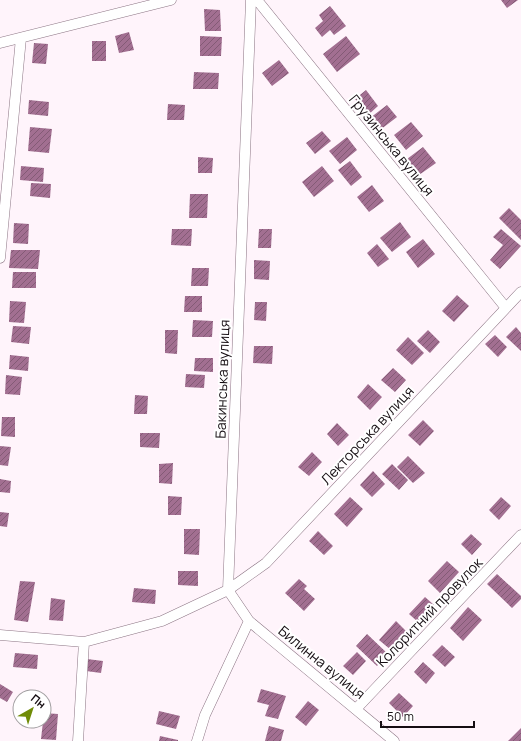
<svg xmlns="http://www.w3.org/2000/svg" width="521" height="741" font-family="Manrope,sans-serif">
  <style>
    .building { fill: url(#building-hatch) }
    .lines { fill: none; stroke-linecap: round; stroke-linejoin: round }
    .minor-casing { stroke: #8c7584; stroke-width: 11 }
    .minor { stroke: #fff; stroke-width: 10 }
    .labels { text-anchor: middle; dominant-baseline: central; stroke-width: 4; stroke-linejoin: round; paint-order: stroke }
    .street-label { font-size: 14px; fill: #150d12; stroke: #fff }
  </style>
  <defs>
    <pattern id="building-hatch" width="6" height="6" patternUnits="userSpaceOnUse"><rect width="6" height="6" fill="#a26f91"/><path d="M-1 1l2-2M0 6l6-6M5 7l2-2" fill="none" stroke="#835a75"/></pattern>
  </defs>
  <rect width="100%" height="100%" fill="#fff4fb"/>
  <path class="building" d="M501,0H518L507,8Z
    M330,6L346,26L334,35L330,30L322,37L315,28L323,21L319,15Z
    M204,9L220,10L221,31H205Z
    M129,32L134,50L119,53L115,36Z
    M200,36L222,37L221,56H200Z
    M346,36L360,54L337,72L323,54Z
    M92,41H106V61H92Z
    M34,43L48,44L46,64L32,63Z
    M279,60L289,73L272,86L262,73Z
    M194,72L219,73L218,89H193Z
    M366,90L378,106L368,115L355,99Z
    M29,100L49,102L48,116L28,114Z
    M168,104L185,105L184,120H167Z
    M387,105L397,117L380,130L370,118Z
    M411,122L423,136L406,150L394,135Z
    M30,127L52,129L49,153L28,151Z
    M322,131L331,141L315,154L306,143Z
    M347,137L357,150L340,164L329,151Z
    M423,147L436,163L419,175L407,159Z
    M198,157L213,158L212,173H198Z
    M350,161L362,177L351,186L338,170Z
    M21,166L44,168L43,182L20,180Z
    M322,166L334,181L314,197L302,182Z
    M31,183L51,184L50,198L30,196Z
    M372,185L384,201L369,212L357,197Z
    M190,194H208L207,218H189Z
    M509,208L521,220V240L499,218Z
    M400,222L411,237L392,252L380,238Z
    M14,223L29,224L28,244L13,243Z
    M172,229H192L191,246L171,245Z
    M259,229H272L271,248H258Z
    M501,229L521,246L500,269L490,260L503,245L493,237Z
    M423,239L435,254L418,268L406,252Z
    M377,244L389,259L378,267L367,253Z
    M11,250H40L38,269L9,268Z
    M254,260L270,261L269,280L254,279Z
    M192,268H209L208,286H191Z
    M13,272H36V288H12Z
    M457,295L469,306L454,322L442,311Z
    M185,296H202V312H184Z
    M10,301L26,302L24,323L9,322Z
    M255,302H267L266,321L254,320Z
    M193,320L213,321L212,337H192Z
    M13,326L31,327L29,344L11,342Z
    M516,327L521,333V351L506,337Z
    M165,330H178L177,354L165,353Z
    M428,330L440,342L430,353L417,341Z
    M495,335L507,347L498,357L485,344Z
    M408,337L424,353L412,365L396,350Z
    M254,346H273L272,364L253,363Z
    M10,355L29,357L28,371L9,369Z
    M195,358H213V372L194,371Z
    M393,368L406,380L395,392L381,380Z
    M186,374L205,375L204,388L185,387Z
    M6,375L22,377L20,395L5,394Z
    M368,384L382,397L370,410L357,397Z
    M135,395L148,396L147,414H134Z
    M2,417H15V437L1,436Z
    M423,420L434,431L420,446L408,435Z
    M337,423L349,435L338,446L327,434Z
    M140,433H160L159,448L140,447Z
    M0,446L11,447L8,466L0,465Z
    M312,452L322,462L309,476L298,467Z
    M408,456L425,473L413,483L397,467Z
    M173,463L172,484L159,483V464Z
    M392,464L408,480L399,490L382,474Z
    M373,471L385,484L372,497L360,485Z
    M0,479L11,481L10,493L0,492Z
    M168,496L182,497L181,515H168Z
    M350,497L363,509L347,527L334,514Z
    M501,497L511,506L499,520L489,510Z
    M0,512L9,513L7,527L0,526Z
    M184,529H200L199,555L184,554Z
    M318,531L333,546L324,555L309,541Z
    M471,534L482,544L472,555L461,544Z
    M447,561L459,572L440,593L428,581Z
    M178,571H198V586L178,585Z
    M497,574L521,596V599L512,608L487,584Z
    M299,579L307,586L304,589L315,599L304,611L285,593Z
    M20,581L35,582L28,622L14,620Z
    M134,588L156,590L155,604L132,602Z
    M425,597L434,605L418,622L409,614Z
    M51,598L65,600L63,621L49,620Z
    M468,607L482,620L463,641L450,628Z
    M396,621L407,632L391,650L379,640Z
    M367,634L388,654L377,666L356,646Z
    M442,645L455,657L445,667L432,655Z
    M357,652L366,661L353,675L343,666Z
    M15,653L38,655L37,669L13,667Z
    M87,659L103,661L101,673L86,671Z
    M423,662L435,673L426,684L414,672Z
    M0,684L13,692L7,702L0,698Z
    M261,689L286,696L278,719L265,716L269,705L257,702Z
    M399,693L413,706L403,717L389,703Z
    M308,701L319,710L306,726L295,717Z
    M159,711L180,716L176,729L156,724Z
    M44,713L58,714L56,740L41,739Z
    M269,726L284,730L281,741H265Z
    M521,728V741H508Z
    M160,736L178,740V741H159Z"/>
  <g class="lines">
    <g class="minor-casing">
      <path id="minor" d="M257,0L506,308
        M0,43L171,0
        M0,258L21,38
        M249,621L394,741
        M0,635L84,642L162,621L228,590L266,563L521,292
        M356,709L521,535
        M78,741L84,642
        M197,741L205,715L249,621L228,590L251,0"/>
    </g>
    <use href="#minor" class="minor"/>
  </g>
  <g class="labels">
    <g class="street-label">
      <text transform="translate(392 145) rotate(51)">Грузинська вулиця</text>
      <text transform="translate(222 379) rotate(-88)">Бакинська вулиця</text>
      <text transform="translate(367 435) rotate(-47)">Лекторська вулиця</text>
      <text transform="translate(429 612) rotate(-46)">Колоритний провулок</text>
      <text transform="translate(322 662) rotate(39)">Билинна вулиця</text>
    </g>
  </g>
  <g transform="translate(32 709) rotate(39)"><circle r="19" fill="#ffffff" stroke="#a19ea0"/>
  <path d="M0-3L7 15L0 10L-7 15Z" fill="#708c07"/>
  <text y="-6" font-size="11" font-weight="bold" text-anchor="middle" fill="#150d12">Пн</text>
  </g>
  <path d="M381 721v6h93v-6" fill="none" stroke="#150d12" stroke-width="2"/>
  <text x="387" y="721" font-size="12" fill="#150d12" stroke="#ffffff" stroke-width="3" paint-order="stroke">50 m</text>
</svg>
